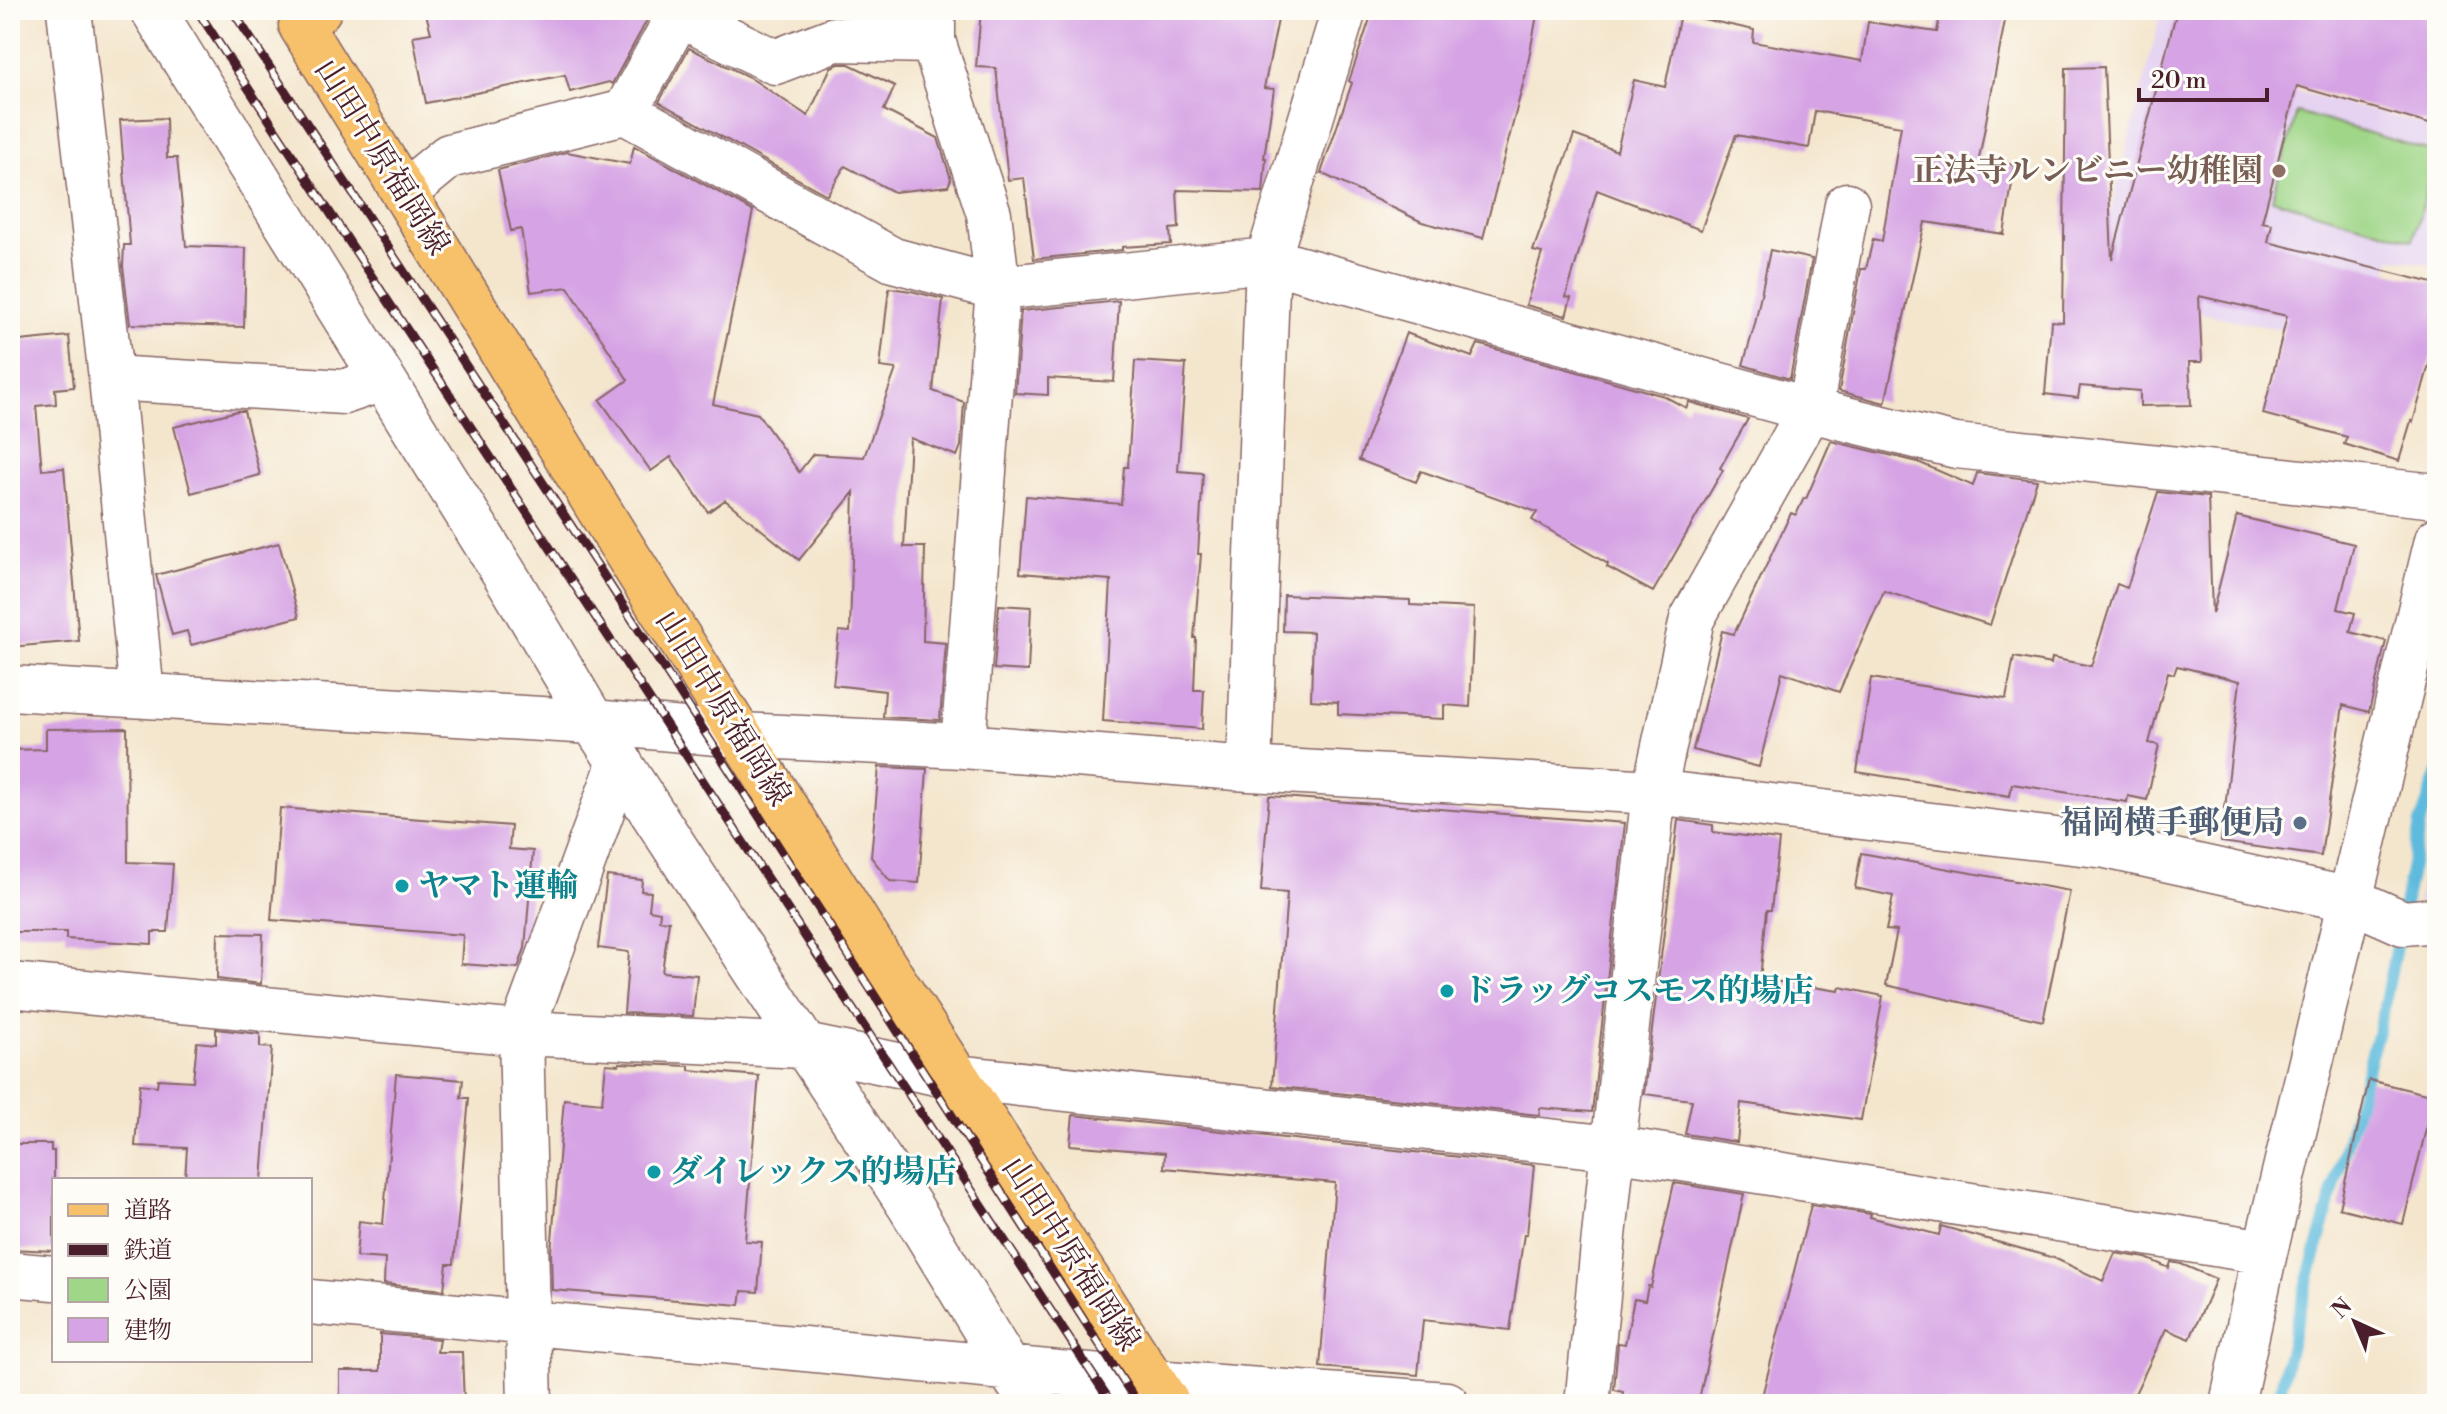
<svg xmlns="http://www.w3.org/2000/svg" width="2447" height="1414" font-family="'Libre Bodoni','Noto Serif JP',serif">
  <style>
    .built { fill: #e5d3f1 }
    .green { fill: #9fd688; stroke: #747a5a; stroke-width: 2 }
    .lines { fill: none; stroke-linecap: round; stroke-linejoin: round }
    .stream { stroke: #5fbbdd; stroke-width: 12 }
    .building { fill: #d6a3e4 }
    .minor-casing { stroke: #866564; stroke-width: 47 }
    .major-casing { stroke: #866564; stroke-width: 47 }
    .minor { stroke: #fff; stroke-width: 44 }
    .major { stroke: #f7c06b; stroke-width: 44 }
    .rail-casing { stroke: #4a1f2b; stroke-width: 9 }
    .rail { stroke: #fdfcf7; stroke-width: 6; stroke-dasharray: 18; stroke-linecap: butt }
    .education-dot { fill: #8d6e63; stroke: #fdfcf7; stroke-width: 3 }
    .service-dot { fill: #5c6f8a; stroke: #fdfcf7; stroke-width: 3 }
    .culture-dot { fill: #0f9aa8; stroke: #fdfcf7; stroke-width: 3 }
    .labels { text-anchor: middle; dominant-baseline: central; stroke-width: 6; stroke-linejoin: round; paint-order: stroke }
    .street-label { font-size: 32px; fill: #4a1f2b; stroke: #fdfcf7 }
    .education-label { font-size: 32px; font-weight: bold; fill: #785e54; stroke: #fdfcf7; text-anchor: end }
    .service-label { font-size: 32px; font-weight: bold; fill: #4e5e75; stroke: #fdfcf7; text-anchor: end }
    .culture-label { font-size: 32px; font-weight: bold; fill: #0d838f; stroke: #fdfcf7; text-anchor: start }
  </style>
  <rect width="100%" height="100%" fill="#fdfcf7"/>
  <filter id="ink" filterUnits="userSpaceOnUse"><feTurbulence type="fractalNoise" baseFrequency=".0125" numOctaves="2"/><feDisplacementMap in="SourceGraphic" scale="16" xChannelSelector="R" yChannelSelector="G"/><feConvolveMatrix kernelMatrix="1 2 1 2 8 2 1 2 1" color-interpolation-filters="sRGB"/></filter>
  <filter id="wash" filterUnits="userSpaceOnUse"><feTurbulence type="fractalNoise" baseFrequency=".006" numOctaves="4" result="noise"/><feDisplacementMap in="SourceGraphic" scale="32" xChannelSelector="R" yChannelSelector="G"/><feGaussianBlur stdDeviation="1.8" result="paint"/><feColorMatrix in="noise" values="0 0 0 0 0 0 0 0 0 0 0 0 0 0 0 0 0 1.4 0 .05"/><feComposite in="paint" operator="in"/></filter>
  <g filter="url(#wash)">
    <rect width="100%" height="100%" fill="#f4e6cd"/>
    <path class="built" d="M2162,10H2293L2272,85L2437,128V266L2391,258L2368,347L2108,294L2110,215Z
      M2437,807V902L2417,903Z"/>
    <path class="green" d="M2297,112L2437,153L2413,240L2272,199Z"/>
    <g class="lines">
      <path class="stream" d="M2277,1404L2295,1327L2383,1013L2420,824L2437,775"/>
    </g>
    <g id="blocks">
      <path class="building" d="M425,10H647L651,13L612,84L609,82L570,92L565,75L426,103L413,36L431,33Z
        M981,10H1280L1264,88L1274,89L1264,158H1266L1263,192L1177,190L1179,228L1170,229L1171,244L1122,247V250L1034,259L1024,178L1008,180L996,68L976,67Z
        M1373,10H1538L1526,73L1483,238L1422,222L1321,173L1352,83L1349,81Z
        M1941,10H2007L1979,159L2015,165L2004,234L1925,222L1885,403L1839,391L1861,269H1866L1873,239L1882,241L1901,126L1815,111L1809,148L1736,135L1701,230L1597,190L1566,297L1571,298L1566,316L1526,305L1542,253L1533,251L1574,135L1617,151L1634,80L1665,87L1680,14L1754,30L1753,42L1862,61L1868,22L1937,32Z
        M2177,10H2437V97L2429,124L2297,86L2262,222L2272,224L2268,242L2437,284V336L2413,422L2411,421L2399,461L2344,444L2347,437L2263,414L2287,316L2199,296L2202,362H2189L2191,405L2140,406V391L2080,386L2078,398L2045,394L2051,321L2063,322L2066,68L2104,67L2112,259Z
        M689,48L749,77L808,116L831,67L839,64H849L895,86L884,110L938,138L951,179L948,186L894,192L845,166L827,195L659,102Z
        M166,118L167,158H177L186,246L246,248L244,327L130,324L123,266L124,245H130L120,120Z
        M634,146L753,211L713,404L758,414L799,472L813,454L864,457L896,369L880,367L889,288L911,291L943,299L933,391L964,402L961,446L957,456L910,438L904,547H925L923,641L946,643L940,720L883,717L885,691L833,685L839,631L850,632L854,492L799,560L725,500L708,512L671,457L651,471L600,400L628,380L568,287L531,292L521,229L511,231L498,170L567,152L630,164Z
        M1770,250L1812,259L1790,379L1743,365L1755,324Z
        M1119,301L1114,382L1048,378V395L1015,393L1021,311Z
        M1406,333L1472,357L1478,344L1664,396L1686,408L1689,402L1748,419L1720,468L1723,470L1653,592L1607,567L1608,564L1532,520L1537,512L1421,471L1416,482L1359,460Z
        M69,336L74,387L55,389L56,404L36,406L42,470L64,468L79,641L10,647V342Z
        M1135,361L1186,364L1178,471L1203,473L1198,554H1201L1194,638H1196L1194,690H1204L1202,729L1103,721L1111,580L1020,573L1026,496L1121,504L1124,467H1128Z
        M237,411H244L260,475L191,493L174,427Z
        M1831,441L1918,462L1973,486L1977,473L2037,480L1990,625L1884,591L1839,692L1782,672L1759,767L1693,750L1722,631L1734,634L1791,513L1796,515L1804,498L1806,499Z
        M2158,492L2208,497L2212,614L2237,516L2354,544L2338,609L2355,613L2350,632L2386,641L2369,712L2343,705L2321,856L2221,842L2240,681L2177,666L2174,674L2168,672L2149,743L2159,745L2147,800L2128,796L2127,802L2012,784L2010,796L1857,772L1871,678L2006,699L2014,657L2051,664L2052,658L2091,666L2117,584L2127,588Z
        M279,543L299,617L191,645L187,631L172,635L156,575Z
        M1284,595L1410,600V605L1474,608L1470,707L1444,705V719L1338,714V702L1311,700L1313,632L1283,631Z
        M999,605L1031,607L1028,671L994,669Z
        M127,728L128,862L173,864L168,932H152V944L66,939V932H10V750L46,749V729Z
        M879,767L927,769L919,883L890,881L871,857Z
        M1269,796L1625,823L1592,1112L1540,1108L1539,1115L1272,1086L1287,893L1261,891Z
        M280,808L511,826L509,849L533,851L525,948L518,968L461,964L463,935L271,920Z
        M1678,820L1713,825V832L1779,840L1771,910H1767L1760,979L1839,991L1840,987L1883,996L1861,1120L1741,1103L1737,1142L1685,1134L1692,1100L1644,1094Z
        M1861,853L2070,891L2043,1021L1886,985L1897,931L1886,930L1893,896L1855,888Z
        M607,876L642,880L641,891L651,892L649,910L660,912L659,920L669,921L662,972L697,975L693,1016L624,1013L629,952L598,948Z
        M218,933L263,934L261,984L217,979Z
        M216,1029L260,1034V1047L272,1048L262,1180H185L187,1148L135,1146L140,1084L157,1086L158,1079L193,1081L197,1042L216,1044Z
        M619,1063L689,1066V1070L759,1076L745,1241L762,1242L758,1292L742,1291L740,1305L552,1290L551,1252L564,1099L602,1103L606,1064L619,1065Z
        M396,1074L463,1080L461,1098H469L454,1264H447L444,1290L384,1284L385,1259L356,1257L359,1221L383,1224Z
        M2369,1080L2434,1096L2403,1224L2339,1208Z
        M1073,1115L1534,1165L1527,1234H1524L1510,1330L1423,1320L1418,1375L1320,1367L1335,1183L1164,1168L1165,1153L1070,1145Z
        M10,1144H51V1151H54V1251L10,1249Z
        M1674,1183L1744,1194L1698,1404H1650L1622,1400L1623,1392L1614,1390L1618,1343L1625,1344L1634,1299L1645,1301L1648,1286L1651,1287Z
        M1811,1205L1871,1214L1870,1217L1939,1235L1941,1226L2054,1258L2103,1281L2115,1253L2146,1258L2169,1268L2171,1262L2181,1264L2216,1279L2190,1339L2166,1329L2130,1404H1760Z
        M380,1334L439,1339L437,1352H462L464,1404H340V1371H380Z"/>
    </g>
  </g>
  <g filter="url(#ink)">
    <use href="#blocks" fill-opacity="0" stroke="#866564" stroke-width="2"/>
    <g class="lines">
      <g class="minor-casing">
        <path id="minor" d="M69,10L111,378L142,695
          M153,10L514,589L593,722L911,1208L1007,1366L1032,1404
          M933,10V41L989,214L998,288L963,746
          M625,112L676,20L696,23L775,62L835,39L933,41
          M404,193L449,156L625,112L893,260L998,288L1268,260L1810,410L1956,446L2437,496
          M111,378L344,392L382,379
          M10,688L593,722L740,735L963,746L1249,769L1654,792L2106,846L2351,900L2403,923L2437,920
          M1249,769L1268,260L1344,10
          M10,985L521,1033L805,1046L956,1077L1613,1148L2265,1252
          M10,1274L54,1278
          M310,1302L1153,1382L1447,1404
          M530,1404L521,1033L620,762
          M1587,1404L1613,1148L1654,792L1692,619L1810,410L1847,205
          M2232,1404L2265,1252L2437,540"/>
      </g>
      <g class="major-casing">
        <path id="major" d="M319,10L301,26L616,537L879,957L1168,1404"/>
      </g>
      <use href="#minor" class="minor"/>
      <use href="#major" class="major"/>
      <g class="rail-casing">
        <path id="rail" d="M197,10L1112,1404
          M232,10L597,565L1138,1404"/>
      </g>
      <use href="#rail" class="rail"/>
    </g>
  </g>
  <circle class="education-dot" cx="2279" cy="171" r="8"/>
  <circle class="service-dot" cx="2300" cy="823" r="8"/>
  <g class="culture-dot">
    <circle cx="402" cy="886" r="8"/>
    <circle cx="1447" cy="991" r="8"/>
    <circle cx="654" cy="1172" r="8"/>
  </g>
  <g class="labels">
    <g class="street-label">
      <text transform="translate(382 157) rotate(58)">山田中原福岡線</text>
      <text transform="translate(723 708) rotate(58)">山田中原福岡線</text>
      <text transform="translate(1071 1254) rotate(57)">山田中原福岡線</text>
    </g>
    <g class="education-label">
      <text x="2263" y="171">正法寺ルンビニー幼稚園</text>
    </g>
    <g class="service-label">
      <text x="2284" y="823">福岡横手郵便局</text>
    </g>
    <g class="culture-label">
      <text x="418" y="886">ヤマト運輸</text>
      <text x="1463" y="991">ドラッグコスモス的場店</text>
      <text x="670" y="1172">ダイレックス的場店</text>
    </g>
  </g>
  <rect width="2447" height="1414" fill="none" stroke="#fdfcf7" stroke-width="40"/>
  <rect x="52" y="1178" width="260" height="184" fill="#fdfcf7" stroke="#b5a4a5" stroke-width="2"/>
  <rect x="68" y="1204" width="40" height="12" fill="#f7c06b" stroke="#b5a4a5" stroke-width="2"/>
  <text x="124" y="1218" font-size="24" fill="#4a1f2b">道路</text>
  <rect x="68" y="1244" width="40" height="12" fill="#4a1f2b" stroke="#b5a4a5" stroke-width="2"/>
  <text x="124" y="1258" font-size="24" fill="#4a1f2b">鉄道</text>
  <rect x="68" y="1278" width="40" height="24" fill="#9fd688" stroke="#b5a4a5" stroke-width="2"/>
  <text x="124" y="1298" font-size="24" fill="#4a1f2b">公園</text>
  <rect x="68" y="1318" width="40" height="24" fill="#d6a3e4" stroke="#b5a4a5" stroke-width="2"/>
  <text x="124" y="1338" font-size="24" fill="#4a1f2b">建物</text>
  <g transform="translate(2355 1322) rotate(316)" stroke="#fdfcf7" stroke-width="6" paint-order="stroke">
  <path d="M0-6L14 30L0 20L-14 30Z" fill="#4a1f2b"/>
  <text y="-12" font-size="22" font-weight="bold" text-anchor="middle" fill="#4a1f2b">N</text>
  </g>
  <path d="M2139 88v12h128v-12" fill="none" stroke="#4a1f2b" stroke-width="4"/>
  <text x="2151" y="88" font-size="24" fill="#4a1f2b" stroke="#fdfcf7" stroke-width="6" paint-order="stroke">20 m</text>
</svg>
